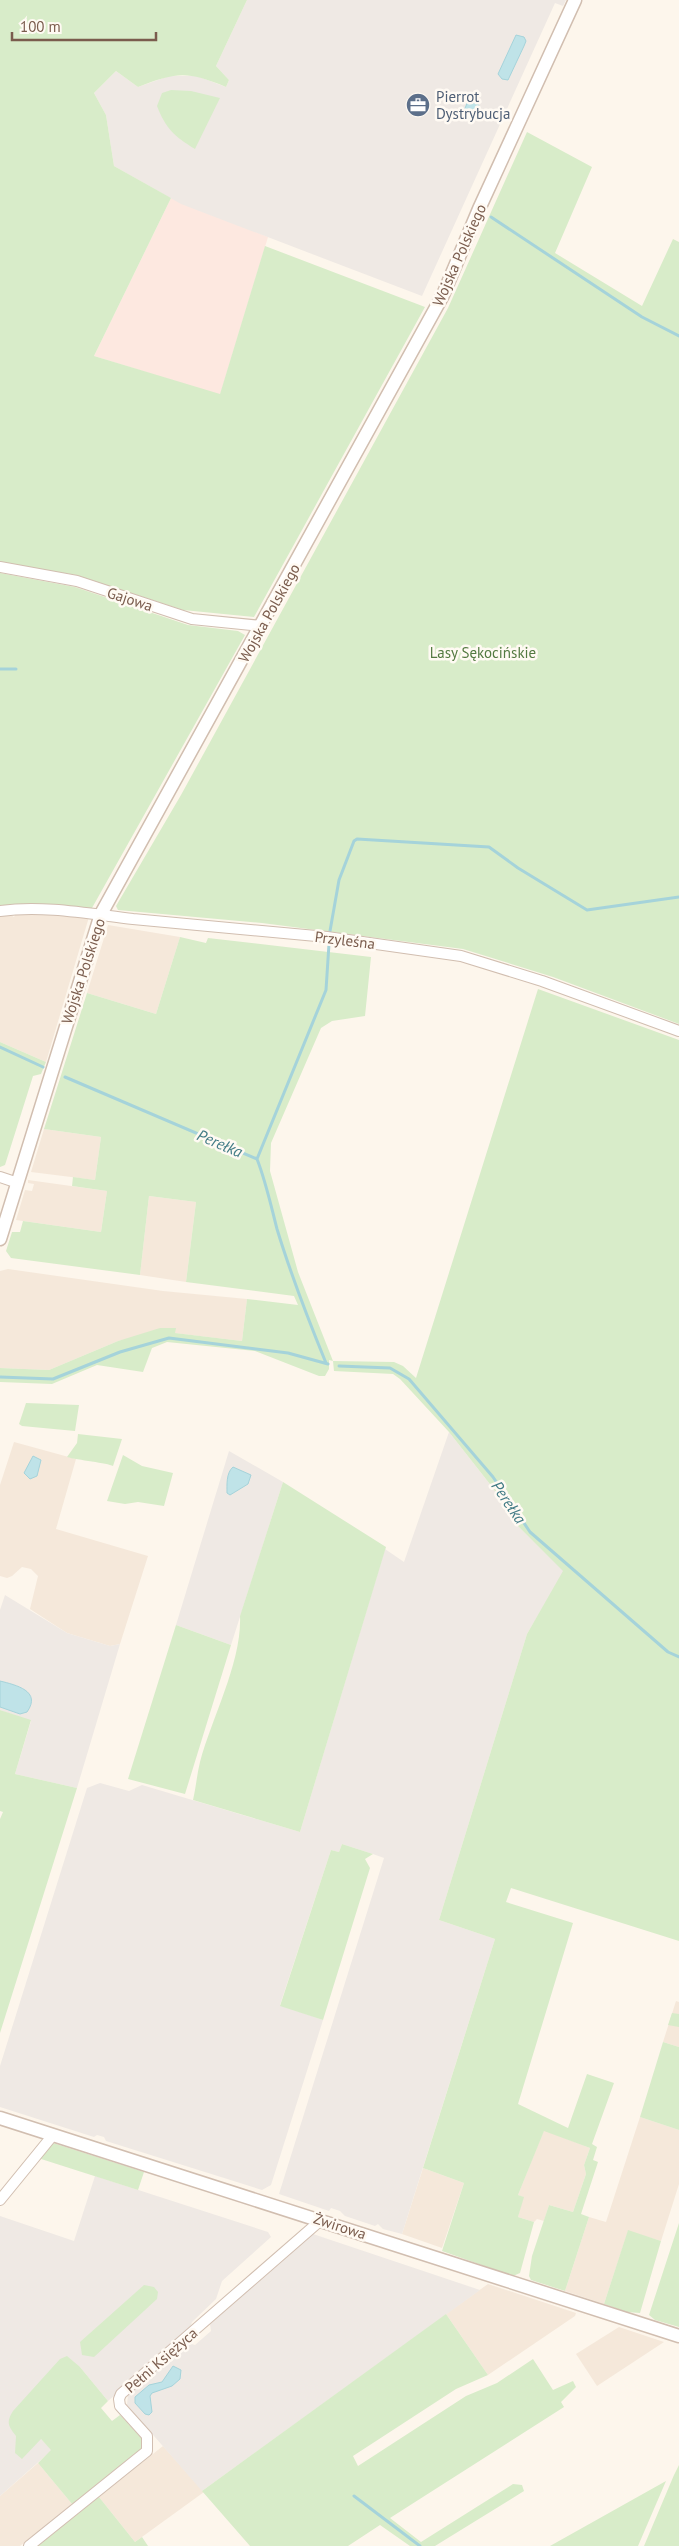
<svg xmlns="http://www.w3.org/2000/svg" width="679" height="2546" font-family="'PT Sans',sans-serif">
  <style>
    .residential { fill: #f5e8da }
    .commercial { fill: #fde8e0 }
    .industrial { fill: #efe9e4 }
    .green { fill: #d8ecc9 }
    .water { fill: #bfe3e8; stroke: #a5d3da }
    .lines { fill: none; stroke-linecap: round; stroke-linejoin: round }
    .stream { stroke: #a5d3da; stroke-width: 3 }
    .minor-casing { stroke: #d1beb0; stroke-width: 12 }
    .tertiary-casing { stroke: #d1beb0; stroke-width: 15 }
    .minor { stroke: #fff; stroke-width: 10 }
    .tertiary { stroke: #fff; stroke-width: 12 }
    .labels { text-anchor: middle; dominant-baseline: central; stroke-width: 5; stroke-linejoin: round; paint-order: stroke }
    .service-label { font-size: 15px; fill: #4e5e75; stroke: #fffaf3; text-anchor: start }
    .street-label { font-size: 15px; fill: #7a5c4d; stroke: #fffaf3 }
    .park-label { font-size: 15px; fill: #537a41; stroke: #fffaf3 }
    .water-label { font-size: 16px; font-style: italic; fill: #437c86; stroke: #fffaf3 }
  </style>
  <rect width="100%" height="100%" fill="#fdf6ec"/>
  <path class="residential" d="M17,912L89,917L46,1062L0,1042V914L7,913L14,917Z
    M108,925L180,937L156,1014L87,993Z
    M44,1129L101,1137L95,1180L31,1172Z
    M28,1180L107,1191L101,1232L16,1220L25,1190L32,1191L34,1184L28,1183Z
    M149,1196L196,1202L186,1282L140,1275Z
    M8,1269L163,1291L247,1299L242,1341L174,1333L175,1328L118,1341L49,1370L0,1368V1271Z
    M14,1442L76,1459L56,1529L148,1556L120,1644L110,1646L67,1633L30,1609L38,1576L31,1569L22,1567L12,1576L7,1578L0,1576V1485Z
    M676,2001L679,2002V2047L663,2042Z
    M640,2117L679,2130V2184L661,2241L628,2231L604,2304L565,2291L589,2217L606,2222Z
    M544,2130L590,2148L584,2165L586,2174L573,2212L549,2205L544,2221L537,2219L534,2222L518,2217L523,2197L518,2195Z
    M423,2168L464,2183L442,2248L402,2234Z
    M488,2284L576,2313L575,2316L488,2375L446,2314Z
    M619,2327L664,2342L597,2386L576,2354Z
    M163,2446L204,2492L135,2542L99,2497Z
    M38,2463L72,2504L20,2546H0V2496Z"/>
  <path class="commercial" d="M171,198L268,237L220,395L94,356Z"/>
  <path class="industrial" d="M247,0H566L563,6L555,3L422,296L181,204L114,166L106,115L94,93L116,71L138,87L169,76H197L226,87L229,80L216,66Z
    M449,1432L493,1488L514,1522L564,1571L527,1634L439,1920L495,1939L402,2234L383,2229L378,2224L375,2226L345,2216L340,2211L331,2208L329,2211L279,2194L384,1858L373,1854L342,1844L339,1852L331,1850L280,2005L323,2020L271,2185L262,2190L106,2141L104,2137L97,2135L94,2137L0,2107V2066L87,1788L100,1783L129,1791L142,1785L300,1832L385,1549L404,1562Z
    M229,1451L283,1482L231,1645L176,1625Z
    M5,1595L67,1633L110,1646L120,1644L77,1788L15,1774L31,1721L0,1710V1610Z
    M95,2176L268,2232L271,2237L222,2281L216,2299L192,2322L189,2331L108,2401L80,2367L41,2439L52,2450L0,2496V2216L74,2241Z
    M313,2234L480,2290L202,2491L127,2405L128,2395L188,2343L195,2345L211,2331L210,2324Z"/>
  <path class="green" d="M0,0H247L216,66L229,80L226,87C186,71 178,72 138,87L116,71L94,93L106,115L114,166L171,198L94,356L220,394L265,246L425,307L254,617L183,610L76,575L0,563Z
    M171,90L191,91L220,98L195,149C174,136 166,129 157,106L162,93Z
    M527,132L592,167L555,253L642,306L673,239L679,242V1024L553,977L463,949L262,923L118,910L116,906L181,795L448,308Z
    M0,573L75,587L188,625L238,631L245,635L92,908H0Z
    M180,937L206,943L208,938L371,957L365,1016L332,1021L321,1028L271,1143L270,1171L298,1272L333,1361L394,1362L403,1366L416,1378L538,989L679,1040V1941L511,1888L506,1902L573,1923L518,2104L568,2128L587,2074L614,2083L592,2144L597,2147L593,2160L598,2162L581,2214L589,2217L565,2291L531,2280L529,2276L532,2256L549,2205L573,2212L586,2174L584,2165L590,2148L544,2131L518,2195L524,2197L518,2217L534,2222L520,2273L513,2276L442,2251L464,2183L423,2168L495,1939L439,1920L527,1634L563,1571L514,1522L493,1488L449,1432L400,1379L393,1374L334,1371L333,1361L329,1360V1369L325,1376H319L255,1351L167,1342L152,1348L143,1372L97,1365L52,1384L0,1382V1368L49,1370L118,1341L160,1328H176L175,1333L242,1341L247,1299L298,1305L294,1296L186,1282L196,1202L149,1196L140,1275L11,1258L6,1251L12,1232H20L23,1221L101,1232L107,1191L72,1186L73,1177L95,1180L101,1137L44,1129L87,993L156,1014Z
    M0,1042L46,1062L41,1074L33,1076L5,1165L0,1167Z
    M26,1403L79,1405L75,1431L22,1426L19,1424Z
    M78,1434L122,1439L113,1466C108,1463 77,1460 67,1457L77,1443Z
    M123,1455L142,1466L173,1473L164,1506L138,1502L125,1504L107,1501Z
    M283,1482L386,1547L300,1832L193,1800C196,1787 197,1774 200,1762C212,1717 242,1662 240,1616Z
    M176,1625L231,1645L185,1794L128,1779Z
    M0,1710L31,1720L15,1774L77,1788L0,2033V1819L3,1812L0,1811Z
    M342,1844L373,1854L365,1859L370,1868L323,2020L280,2006L331,1850L339,1852Z
    M672,2013L679,2014V2027L668,2025Z
    M663,2042L679,2047V2130L640,2117Z
    M53,2143L144,2172L138,2190L38,2158Z
    M679,2223V2327L655,2320L649,2315Z
    M628,2230L661,2241L640,2313L627,2312L604,2304Z
    M144,2285L154,2287L158,2292L157,2299L94,2357L82,2355L80,2342Z
    M446,2314L488,2375L456,2389L353,2456L358,2466L466,2396L497,2383L533,2359L553,2390L573,2381L576,2387L561,2402L564,2407L390,2518L421,2542L513,2484L522,2485L524,2491L435,2546H410L380,2525L348,2546H250L202,2491Z
    M67,2356L80,2367L108,2401L101,2408L112,2421L120,2415L144,2441L143,2447L72,2504L38,2463L51,2450L41,2439L22,2459L15,2453L16,2436C8,2426 6,2422 13,2411L60,2359Z
    M679,2465V2546H644L674,2475Z
    M666,2481L638,2546H550Z
    M99,2497L135,2542L142,2537L148,2546H38Z"/>
  <path class="water" d="M516,35L524,37L526,41L524,46L508,80L502,79L498,74Z
    M468,101L479,105L472,122L461,118Z
    M33,1456L41,1460L37,1476L30,1479L24,1473Z
    M233,1467L251,1475L248,1484L230,1495L227,1493C227,1485 226,1473 233,1467Z
    M0,1681C16,1685 42,1691 27,1712L20,1714L0,1707Z
    M173,2366L181,2370L180,2379L172,2386L152,2393L150,2396L152,2412L149,2415L145,2414L135,2403V2397L149,2385L162,2382Z"/>
  <g class="lines">
    <path class="stream" d="M491,217L642,317L679,336
      M0,669H16
      M330,931L339,880L354,841L357,839L489,847L518,868L587,910L679,897
      M0,1047L43,1067
      M65,1077L257,1159C266,1182 271,1206 277,1229C291,1275 308,1319 326,1363
      M257,1159L326,990L329,944
      M339,1366L390,1368L409,1379L493,1477L530,1532L668,1652L679,1657
      M0,1377L53,1379L120,1352L169,1338L288,1353L328,1364
      M354,2496L420,2546"/>
    <g class="minor-casing">
      <path id="minor" d="M0,567L77,581L192,619L262,626
        M0,911C44,905 90,914 133,919L327,937L461,956L542,981L679,1031
        M0,1177L18,1183
        M0,2200L53,2135
        M29,2546L147,2451V2436L120,2406L119,2399L121,2394L321,2220"/>
    </g>
    <g class="tertiary-casing">
      <path id="tertiary" d="M0,1239L101,914L443,295L479,209L575,0
        M0,2118L679,2336"/>
    </g>
    <use href="#minor" class="minor"/>
    <use href="#tertiary" class="tertiary"/>
  </g>
  <defs>
    <g id="office-disc" transform="scale(1.25)"><circle r="9.5" fill="#5c6f8a" stroke="#fffaf3"/><path d="M-6-3h4V-5.5h4V-3h4V5H-6ZM-1-4.5V-3h2v-1.5ZM-6 0V1H6V0Z" fill="#fff"/></g>
  </defs>
  <g fill-rule="evenodd">
    <use href="#office-disc" x="418" y="105"/>
  </g>
  <g class="labels">
    <g class="service-label">
      <text x="436" y="96">Pierrot<tspan x="436" dy="17">Dystrybucja</tspan></text>
    </g>
    <g class="street-label">
      <text transform="translate(459 255) rotate(-66)">Wojska Polskiego</text>
      <text transform="translate(130 599) rotate(18)">Gajowa</text>
      <text transform="translate(269 613) rotate(-61)">Wojska Polskiego</text>
      <text transform="translate(345 940) rotate(7)">Przyleśna</text>
      <text transform="translate(83 971) rotate(-72)">Wojska Polskiego</text>
      <text transform="translate(340 2226) rotate(18)">Żwirowa</text>
      <text transform="translate(161 2360) rotate(-41)">Pełni Księżyca</text>
    </g>
    <g class="park-label">
      <text x="483" y="652">Lasy Sękocińskie</text>
    </g>
    <g class="water-label">
      <text transform="translate(220 1143) rotate(23)">Perełka</text>
      <text transform="translate(509 1502) rotate(56)">Perełka</text>
    </g>
  </g>
  <path d="M12 32v8h144v-8" fill="none" stroke="#7a5c4d" stroke-width="2.5"/>
  <text x="20" y="32" font-size="15" fill="#7a5c4d" stroke="#fffaf3" stroke-width="4" paint-order="stroke">100 m</text>
</svg>
